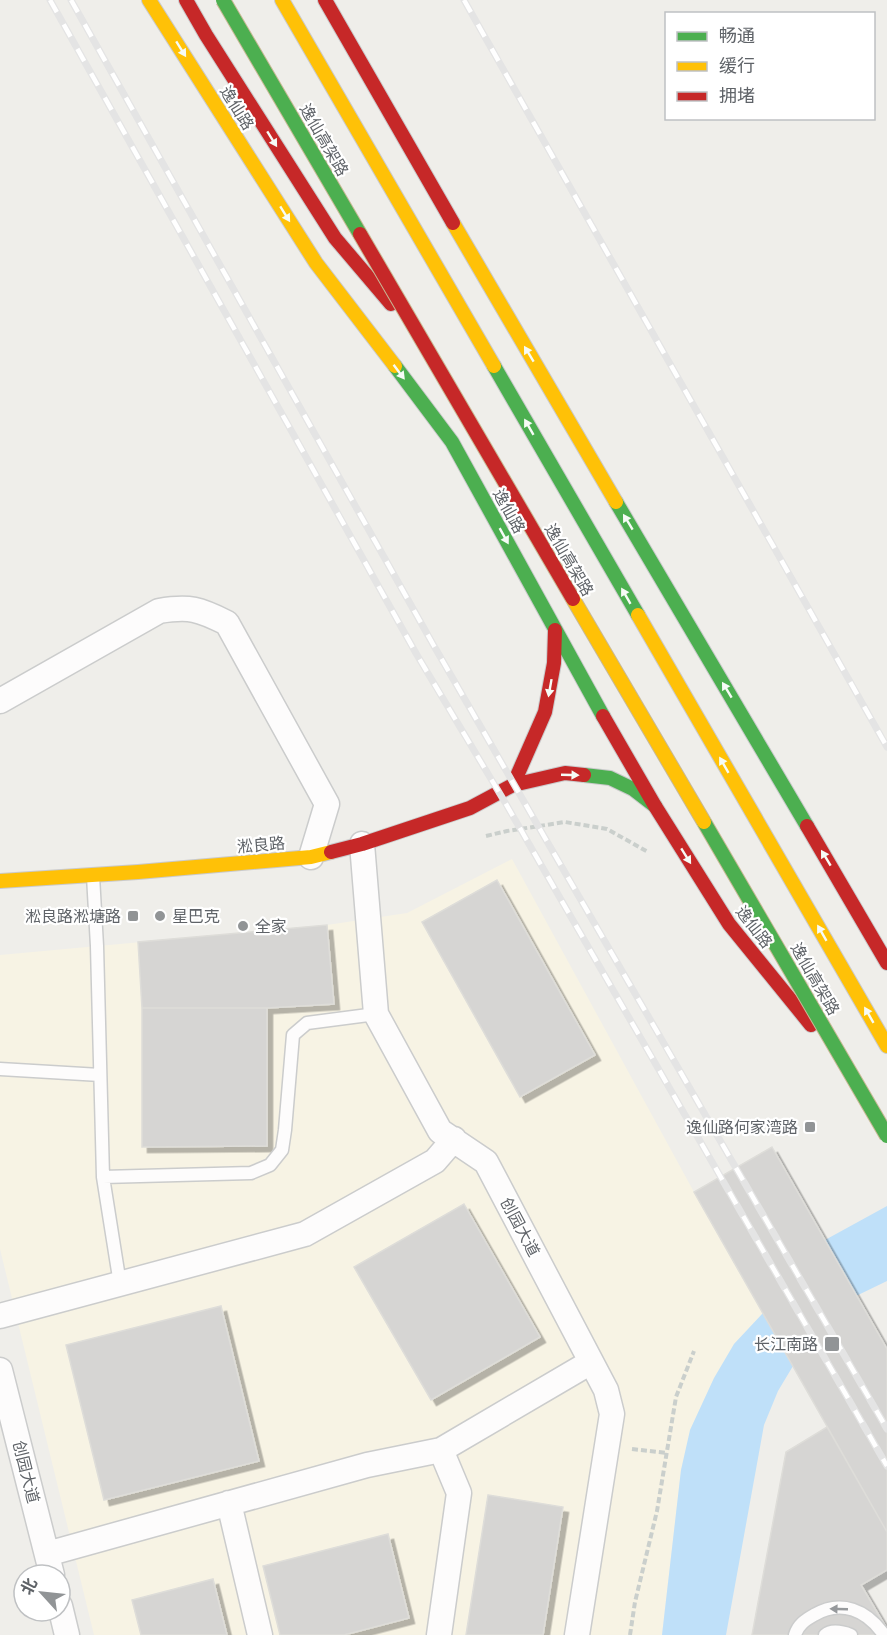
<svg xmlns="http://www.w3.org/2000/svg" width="887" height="1635" font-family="Figtree,'Noto Sans SC',sans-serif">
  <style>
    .commercial { fill: #f7f3e4 }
    .water { fill: #bfe0f9 }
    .building { fill: #d6d5d3; stroke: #deddd9; stroke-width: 1.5; filter: url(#shadow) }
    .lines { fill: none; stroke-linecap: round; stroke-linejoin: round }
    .lane-casing { stroke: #cbcccc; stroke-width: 15 }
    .street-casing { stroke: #cbcccc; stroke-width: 27 }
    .fast-casing { stroke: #cacacb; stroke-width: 16 }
    .slow-casing { stroke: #cacacb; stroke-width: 16 }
    .jam-casing { stroke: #cacacb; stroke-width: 16 }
    .path { stroke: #cacfcc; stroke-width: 4; stroke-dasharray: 6 3; stroke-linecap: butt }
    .lane { stroke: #fdfcfc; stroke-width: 12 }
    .street { stroke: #fdfcfc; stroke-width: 24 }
    .fast { stroke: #4caf50; stroke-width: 14 }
    .slow { stroke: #ffc107; stroke-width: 14 }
    .jam { stroke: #c62828; stroke-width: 14 }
    .rail-casing { stroke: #e4e4e4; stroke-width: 7 }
    .rail { stroke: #fff; stroke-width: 4.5; stroke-dasharray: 14; stroke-linecap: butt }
    .fast-bridge-casing { stroke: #c8b996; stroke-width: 16; stroke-linecap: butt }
    .slow-bridge-casing { stroke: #c8b996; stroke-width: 16; stroke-linecap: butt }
    .jam-bridge-casing { stroke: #c8b996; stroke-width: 16; stroke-linecap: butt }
    .fast-bridge { stroke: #4caf50; stroke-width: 14 }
    .slow-bridge { stroke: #ffc107; stroke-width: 14 }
    .jam-bridge { stroke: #c62828; stroke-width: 14 }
    .oneway { fill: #f6fbf6 }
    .oneway2 { fill: #96999c }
    .poi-dot { fill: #919496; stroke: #fff; stroke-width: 2 }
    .labels { text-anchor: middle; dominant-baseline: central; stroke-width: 4.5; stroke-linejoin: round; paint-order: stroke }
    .street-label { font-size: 16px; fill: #5f6368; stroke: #fff }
    .poi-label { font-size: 16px; fill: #5f6368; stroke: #fff; text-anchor: end }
  </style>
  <defs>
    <filter id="shadow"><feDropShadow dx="5.5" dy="5.5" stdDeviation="0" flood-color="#0004"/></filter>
  </defs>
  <rect width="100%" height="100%" fill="#efeeea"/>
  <path class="commercial" d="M512,859L694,1192L763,1313L734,1344L681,1470L662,1635H94L0,1249V955L327,925L407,913Z"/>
  <path class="water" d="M887,1206V1281L856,1296L825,1240Z
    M763,1313L793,1366L778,1391L764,1425L726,1635H662L681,1470L690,1430L714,1378L734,1344Z"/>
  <path class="building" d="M497,880L595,1055L520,1097L422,922Z
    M327,925L334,1004L267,1008H142L138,942Z
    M142,1008H267V1146L142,1147Z
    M772,1147L887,1349V1532L694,1192Z
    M464,1204L540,1337L431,1400L354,1267Z
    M221,1306L259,1461L104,1500L66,1345Z
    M827,1427L887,1532V1570L861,1585L887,1629V1635H752L786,1452Z
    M488,1495L563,1507L543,1635H466Z
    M388,1534L409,1618L344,1635H280L263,1566Z
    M213,1579L227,1635H141L132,1600Z"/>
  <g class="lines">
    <g class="lane-casing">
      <path id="lane" d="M93,876L97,946L103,1177L120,1284
        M0,1069L100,1075
        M103,1177L251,1173L270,1165L282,1150L285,1130L293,1035L307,1023L376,1014
        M795,1635C798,1625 805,1620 814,1615C841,1599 867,1610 884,1635
        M825,1635C832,1629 843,1632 851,1635"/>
    </g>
    <g class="street-casing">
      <path id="street" d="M0,701L159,611C190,606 199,609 227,623L327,804L311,857
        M362,844L376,1014L440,1131L486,1162L606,1390L612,1414L577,1635
        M0,1316L305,1234L435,1161L454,1139
        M0,1370L52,1575
        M229,1503L260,1635
        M47,1554L367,1465L441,1450L591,1362
        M60,1606L67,1635
        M439,1635L459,1493L441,1450"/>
    </g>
    <g class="fast-casing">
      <path id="fast" d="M395,366L452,442L603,716
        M494,366L638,615
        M616,502L807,826
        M584,775L610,778L633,789L655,806"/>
    </g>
    <g class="slow-casing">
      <path id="slow" d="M149,0L316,263L395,366
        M282,0L494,366
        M453,223L616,502
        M638,615L887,1046
        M0,881L138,872L311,857L331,852"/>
    </g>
    <g class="jam-casing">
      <path id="jam" d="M186,0L206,35L335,238L391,304
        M325,0L453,223
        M603,716L655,806L729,924L811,1025
        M513,785L545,712L554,663L555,630
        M807,826L887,963
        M331,852L362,844L470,808L513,785L565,773L584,775"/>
    </g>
    <path class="path" d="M486,836L507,831L565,822L607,829L648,852
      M632,1449L667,1453
      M630,1635L635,1602L657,1511L676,1397L694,1351"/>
    <use href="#lane" class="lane"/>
    <use href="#street" class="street"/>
    <use href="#fast" class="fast"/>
    <use href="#slow" class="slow"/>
    <use href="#jam" class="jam"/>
    <g class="rail-casing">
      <path id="rail" d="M50,0L417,655L506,804L887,1466
        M71,0L434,646L887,1429
        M464,0L887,747"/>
    </g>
    <use href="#rail" class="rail"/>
    <g class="fast-bridge-casing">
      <path id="fast-bridge" d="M223,0L360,234
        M704,822L887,1136"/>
    </g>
    <g class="slow-bridge-casing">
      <path id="slow-bridge" d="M573,599L704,822"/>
    </g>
    <g class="jam-bridge-casing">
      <path id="jam-bridge" d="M360,234L573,599"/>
    </g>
    <use href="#fast-bridge" class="fast-bridge"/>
    <use href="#slow-bridge" class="slow-bridge"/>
    <use href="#jam-bridge" class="jam-bridge"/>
  </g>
  <defs><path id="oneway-solid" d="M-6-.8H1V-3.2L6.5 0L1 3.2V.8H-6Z" transform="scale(1.5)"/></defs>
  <g class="oneway">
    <use href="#oneway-solid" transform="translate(181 49) rotate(58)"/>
    <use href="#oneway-solid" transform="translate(272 139) rotate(58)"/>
    <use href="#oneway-solid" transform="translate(285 214) rotate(58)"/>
    <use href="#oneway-solid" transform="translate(529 354) rotate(-121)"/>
    <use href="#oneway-solid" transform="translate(399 372) rotate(53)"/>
    <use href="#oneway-solid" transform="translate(529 427) rotate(-120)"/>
    <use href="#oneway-solid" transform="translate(628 522) rotate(-121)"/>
    <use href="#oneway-solid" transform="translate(504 536) rotate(61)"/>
    <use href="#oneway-solid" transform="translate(626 596) rotate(-120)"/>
    <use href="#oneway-solid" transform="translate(550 688) rotate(100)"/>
    <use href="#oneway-solid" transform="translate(727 690) rotate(-121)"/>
    <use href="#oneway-solid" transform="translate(724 765) rotate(-120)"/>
    <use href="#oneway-solid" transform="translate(570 775) rotate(2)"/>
    <use href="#oneway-solid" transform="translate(686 856) rotate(58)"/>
    <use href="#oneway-solid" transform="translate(826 858) rotate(-121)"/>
    <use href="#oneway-solid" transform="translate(822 933) rotate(-120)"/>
    <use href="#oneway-solid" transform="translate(869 1015) rotate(-120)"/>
  </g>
  <use class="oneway2" href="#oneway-solid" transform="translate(839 1609) rotate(-178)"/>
  <g class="poi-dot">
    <rect x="127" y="910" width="12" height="12" rx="3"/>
    <circle cx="160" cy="916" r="6"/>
    <circle cx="243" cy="926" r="6"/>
    <rect x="804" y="1121" width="12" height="12" rx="3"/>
    <rect x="824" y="1336" width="16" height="16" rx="3"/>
  </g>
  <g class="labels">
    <g class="street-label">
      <text transform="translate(237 108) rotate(58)">逸仙路</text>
      <text transform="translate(324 140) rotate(60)">逸仙高架路</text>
      <text transform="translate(509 511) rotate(61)">逸仙路</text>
      <text transform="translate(569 560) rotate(60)">逸仙高架路</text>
      <text transform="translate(261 845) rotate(-5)">淞良路</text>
      <text transform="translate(754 927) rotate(52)">逸仙路</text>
      <text transform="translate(815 979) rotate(60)">逸仙高架路</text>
      <text transform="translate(520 1227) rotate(62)">创园大道</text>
      <text transform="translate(26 1472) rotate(76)">创园大道</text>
    </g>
    <g class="poi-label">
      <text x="121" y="916">淞良路淞塘路</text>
      <text x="172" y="916" text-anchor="start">星巴克</text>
      <text x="255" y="926" text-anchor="start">全家</text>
      <text x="798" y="1127">逸仙路何家湾路</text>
      <text x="818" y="1344">长江南路</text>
    </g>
  </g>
  <rect x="665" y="12" width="210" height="108" fill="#ffffff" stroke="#bfc1c3" stroke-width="1.5"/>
  <rect x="677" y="32" width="30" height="9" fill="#4caf50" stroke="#bfc1c3" stroke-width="1.5"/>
  <text x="719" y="42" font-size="18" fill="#5f6368">畅通</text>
  <rect x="677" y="62" width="30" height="9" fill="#ffc107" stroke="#bfc1c3" stroke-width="1.5"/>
  <text x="719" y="72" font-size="18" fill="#5f6368">缓行</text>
  <rect x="677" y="92" width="30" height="9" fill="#c62828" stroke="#bfc1c3" stroke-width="1.5"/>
  <text x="719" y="102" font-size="18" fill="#5f6368">拥堵</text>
  <g transform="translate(42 1593) rotate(297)"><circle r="28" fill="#ffffff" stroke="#bfc1c3" stroke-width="1.5"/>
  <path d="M0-4.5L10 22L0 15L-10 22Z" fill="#919496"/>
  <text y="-9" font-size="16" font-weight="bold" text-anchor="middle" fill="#5f6368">北</text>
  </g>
</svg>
